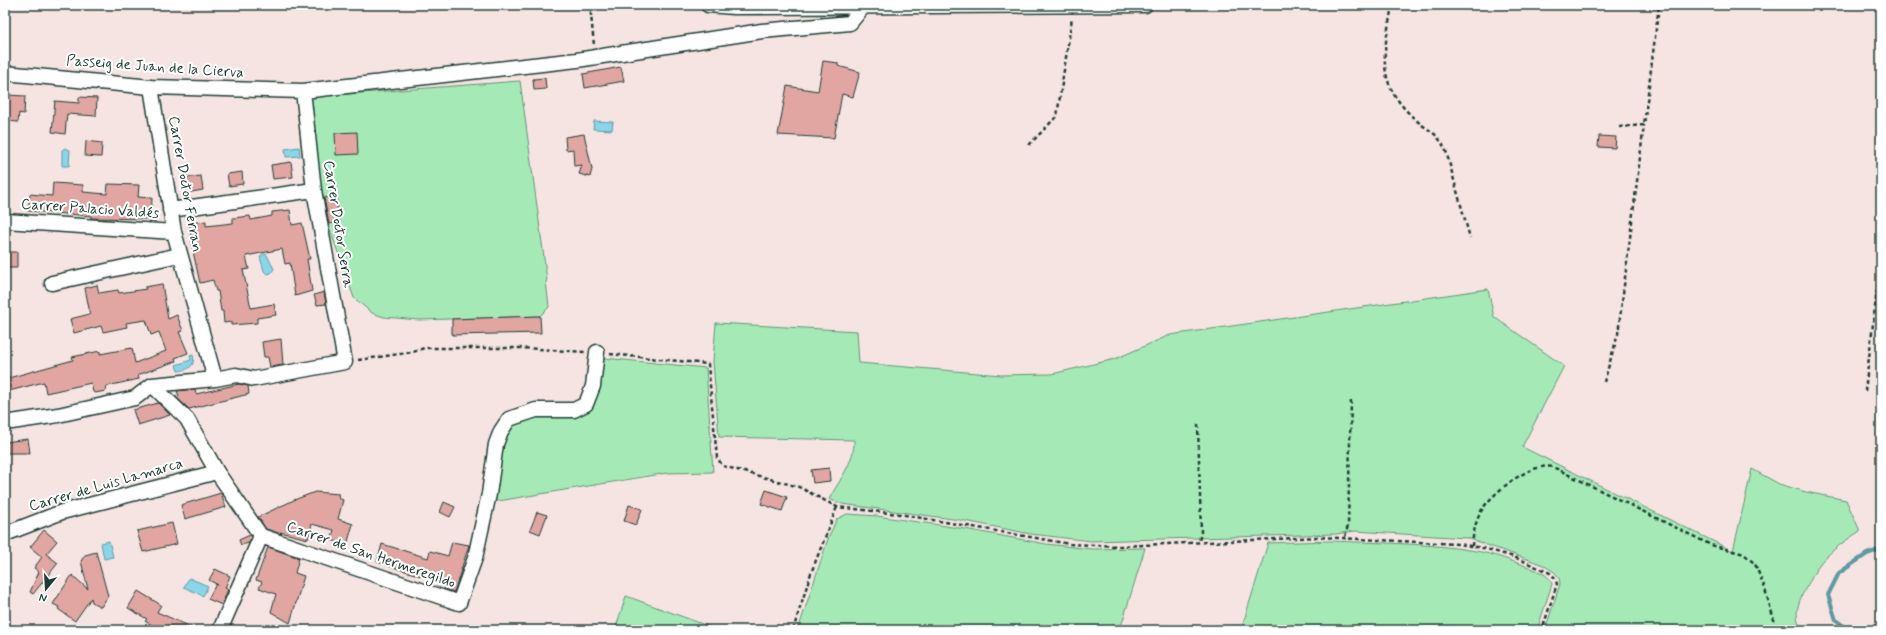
<svg xmlns="http://www.w3.org/2000/svg" width="1886" height="635" font-family="Mynerve,sans-serif">
  <style>
    .green { fill: #a5eab6; stroke: #629475 }
    .water { fill: #89d6e9; stroke: #5f99a1 }
    .lines { fill: none; stroke-linecap: round; stroke-linejoin: round }
    .stream { stroke: #5f99a1; stroke-width: 4 }
    .building { fill: #e1a6a2; stroke: #1f3d34 }
    .street-casing { stroke: #1f3d34; stroke-width: 17 }
    .path { stroke: #1f3d34; stroke-width: 2.5; stroke-dasharray: 4 3; stroke-linecap: butt }
    .street { stroke: #fff; stroke-width: 14 }
    .labels { text-anchor: middle; dominant-baseline: central; stroke-width: 4; stroke-linejoin: round; paint-order: stroke }
    .street-label { font-size: 15px; fill: #1f3d34; stroke: #fff }
  </style>
  <rect width="100%" height="100%" fill="#f6e4e3"/>
  <filter id="ink" filterUnits="userSpaceOnUse"><feTurbulence type="fractalNoise" baseFrequency=".025" numOctaves="2"/><feDisplacementMap in="SourceGraphic" scale="8" xChannelSelector="R" yChannelSelector="G"/><feConvolveMatrix kernelMatrix="1 2 1 2 8 2 1 2 1" color-interpolation-filters="sRGB"/></filter>
  <g filter="url(#ink)">
    <path class="green" d="M520,81L547,280L546,281L549,307L540,316L419,320L384,317L372,313L354,298L323,210L308,97Z
      M1488,289L1494,317L1564,366L1522,447L1733,551L1752,469L1779,484L1806,492L1846,500L1860,531C1846,540 1832,550 1821,562C1817,567 1814,573 1811,579C1803,593 1789,614 1803,630H1545L1560,584L1559,577L1553,571L1541,564L1467,538L1355,531L1336,534L1091,541L1031,534L960,520L842,504L829,499C839,481 855,461 854,440L719,437L713,361L716,323L857,331L859,363L1001,375L1052,374L1115,359L1170,335Z
      M604,358L706,368L713,472L667,473L492,502C495,477 494,432 520,420C531,414 562,414 575,413L598,382Z
      M847,514L877,516L959,528L1046,544L1091,549L1145,548L1120,630H798L829,536L837,519Z
      M1329,541C1378,543 1428,543 1476,551C1493,554 1509,560 1526,566C1535,570 1550,574 1552,584L1537,630H1241L1268,543Z
      M626,596L719,630H615Z"/>
    <path class="water" d="M594,121L613,122L612,130L593,129Z
      M299,147L300,156L286,157L285,149Z
      M65,148L70,150L69,166H62V150Z
      M264,254L267,255L274,269L271,273L267,274L264,271L260,257Z
      M193,355C196,367 187,370 178,371L176,365L191,360L190,356Z
      M109,541L113,557L104,559L101,543Z
      M189,578L208,586L203,596L184,587Z"/>
    <g class="lines">
      <path class="stream" d="M1849,630L1836,620L1828,595L1839,573L1867,554L1881,549"/>
    </g>
    <path class="building" d="M823,61L838,63V66L860,72L853,97L842,94L834,138L778,135L787,86L818,91Z
      M621,67L624,81L585,88L583,74Z
      M545,78L546,89L534,90L533,79Z
      M7,95L25,96L24,114L19,113L18,122L5,121Z
      M79,97L97,98L96,116L67,114L65,134L52,132L55,101L79,103Z
      M357,132L358,154L336,155L335,133Z
      M584,134L592,169L590,177L579,174L582,165L574,166L573,149L566,150L565,137Z
      M1599,136L1616,137L1615,148L1598,147Z
      M86,141L102,143L101,157L85,156Z
      M291,162L293,177L273,179L271,165Z
      M242,172L243,184L229,186L227,174Z
      M201,176L203,190L186,193L184,178Z
      M53,183L83,185V192L107,194L108,184L139,185L138,197L152,198L151,219L91,218V216L28,211L30,194L52,196Z
      M336,196L340,222L329,224L324,198Z
      M290,210L292,225L302,223L310,259H307L312,291L295,296L290,263L285,264L282,249L246,256L249,269L243,270L251,308L274,304L276,315L257,318V323L231,325V322L224,323L223,311H221L218,291H216L213,280L200,283L194,256L189,223L206,221V226L233,223V218L250,216L251,220L272,216V212Z
      M5,252H17V268H5Z
      M162,284L168,319L177,315L183,331L179,332L188,353L175,358L176,361L138,375L139,379L107,386L106,391L95,393L93,392L91,383L46,393L44,382L5,392V379L73,360L72,357L100,351V354L132,348L135,363L166,351L159,332L151,335L146,320L126,323L127,327L103,332L101,326L74,333L70,319L90,314L85,288L97,285L99,293L118,290L119,293L146,289L145,287Z
      M324,292L326,304L317,305L314,295Z
      M540,316L541,333L452,335V319Z
      M281,339L283,365L270,367L268,357H264L262,342Z
      M239,384L248,386L249,394L189,409L176,397L179,396L177,391L195,389L196,394Z
      M158,403L170,415L138,425L133,410Z
      M28,439L30,453H5V442Z
      M829,468L830,481L813,483L811,470Z
      M766,490L787,497L782,511L761,504Z
      M315,492L339,494L338,498L343,500L338,519L353,524L347,545L331,540L334,530L312,524L308,539L280,532L282,534L266,529L258,517L294,500Z
      M221,493L226,507L185,519L181,505Z
      M444,502L455,507L450,517L440,512Z
      M629,505L642,509L636,525L624,521Z
      M537,512L547,515L540,534L530,530Z
      M172,523L177,544L143,552L137,531Z
      M44,530L57,541L46,554L58,563L33,594L30,592L39,572L34,568L42,557L30,547Z
      M250,535L251,537L249,543L241,545L239,540Z
      M452,542L469,545L454,592L444,589L446,584L377,562L382,544L428,558L430,551L448,556Z
      M268,547L299,558L295,573L304,576L290,623L271,612L276,594L259,588L262,582L256,580Z
      M96,552L108,596L101,607L92,602L91,598L75,621L58,609L59,607L53,604L72,575L88,589L81,561L85,555Z
      M215,569L230,576L225,588L228,589L222,605L208,599L216,584L218,585L209,580Z
      M138,591L161,605L157,612L198,630H160L145,621L147,619L128,608Z"/>
    <g class="lines">
      <g class="street-casing">
        <path id="street" d="M708,5L734,7L1145,5
          M5,73L151,87L303,91L577,60L762,31L850,23L863,7
          M151,87L174,232L215,379
          M170,210L314,190
          M5,221L174,232
          M52,283L179,255
          M152,385L187,419L217,472L261,536L459,603L475,558L489,494L496,444L501,431L509,419L536,410H574L586,404L593,386L597,352
          M5,423L58,415L135,398L152,385L215,379L236,375L254,379L345,362L314,190L303,91
          M5,534L62,512L217,472
          M220,630L261,536"/>
      </g>
      <path class="path" d="M590,5L594,45
        M1392,5C1384,54 1374,82 1415,119C1430,133 1436,130 1446,151L1470,238
        M1619,127L1644,125L1659,5
        M1029,145L1057,116L1072,18
        M610,354L708,364L717,458L723,466L799,487L837,507L899,514L1070,544L1120,546L1320,537L1458,544L1483,548L1514,557L1550,573L1555,578L1557,584L1542,630
        M358,360L413,352L424,348H522L585,352
        M1604,382L1618,334L1644,125
        M1865,391L1881,257
        M1198,424L1201,532L1199,542
        M1345,537L1348,525L1351,401
        M1472,546C1473,533 1476,519 1483,508C1496,490 1531,462 1553,467L1711,545L1744,554L1755,564L1764,586L1777,630
        M793,630L811,573L837,507"/>
      <use href="#street" class="street"/>
    </g>
  </g>
  <g class="labels">
    <g class="street-label">
      <text transform="translate(155 67) rotate(4)">Passeig de Juan de la Cierva</text>
      <text transform="translate(185 184) rotate(80)">Carrer Doctor Ferran</text>
      <text transform="translate(90 209) rotate(4)">Carrer Palacio Valdés</text>
      <text transform="translate(338 224) rotate(81)">Carrer Doctor Serra</text>
      <text transform="translate(106 485) rotate(-16)">Carrer de Luis Lamarca</text>
      <text transform="translate(371 555) rotate(19)">Carrer de San Hermeregildo</text>
    </g>
  </g>
  <rect width="1886" height="635" fill="none" stroke="#fff" stroke-width="20"/>
  <rect x="10" y="10" width="1866" height="615" fill="none" stroke="#1f3d34" stroke-width="1.5" filter="url(#ink)"/>
  <g transform="translate(46 589) rotate(198)" stroke="#ffffff" stroke-width="3" paint-order="stroke">
  <path d="M0-3L7 15L0 10L-7 15Z" fill="#1f3d34"/>
  <text y="-6" font-size="11" font-weight="bold" text-anchor="middle" fill="#1f3d34">N</text>
  </g>
</svg>
